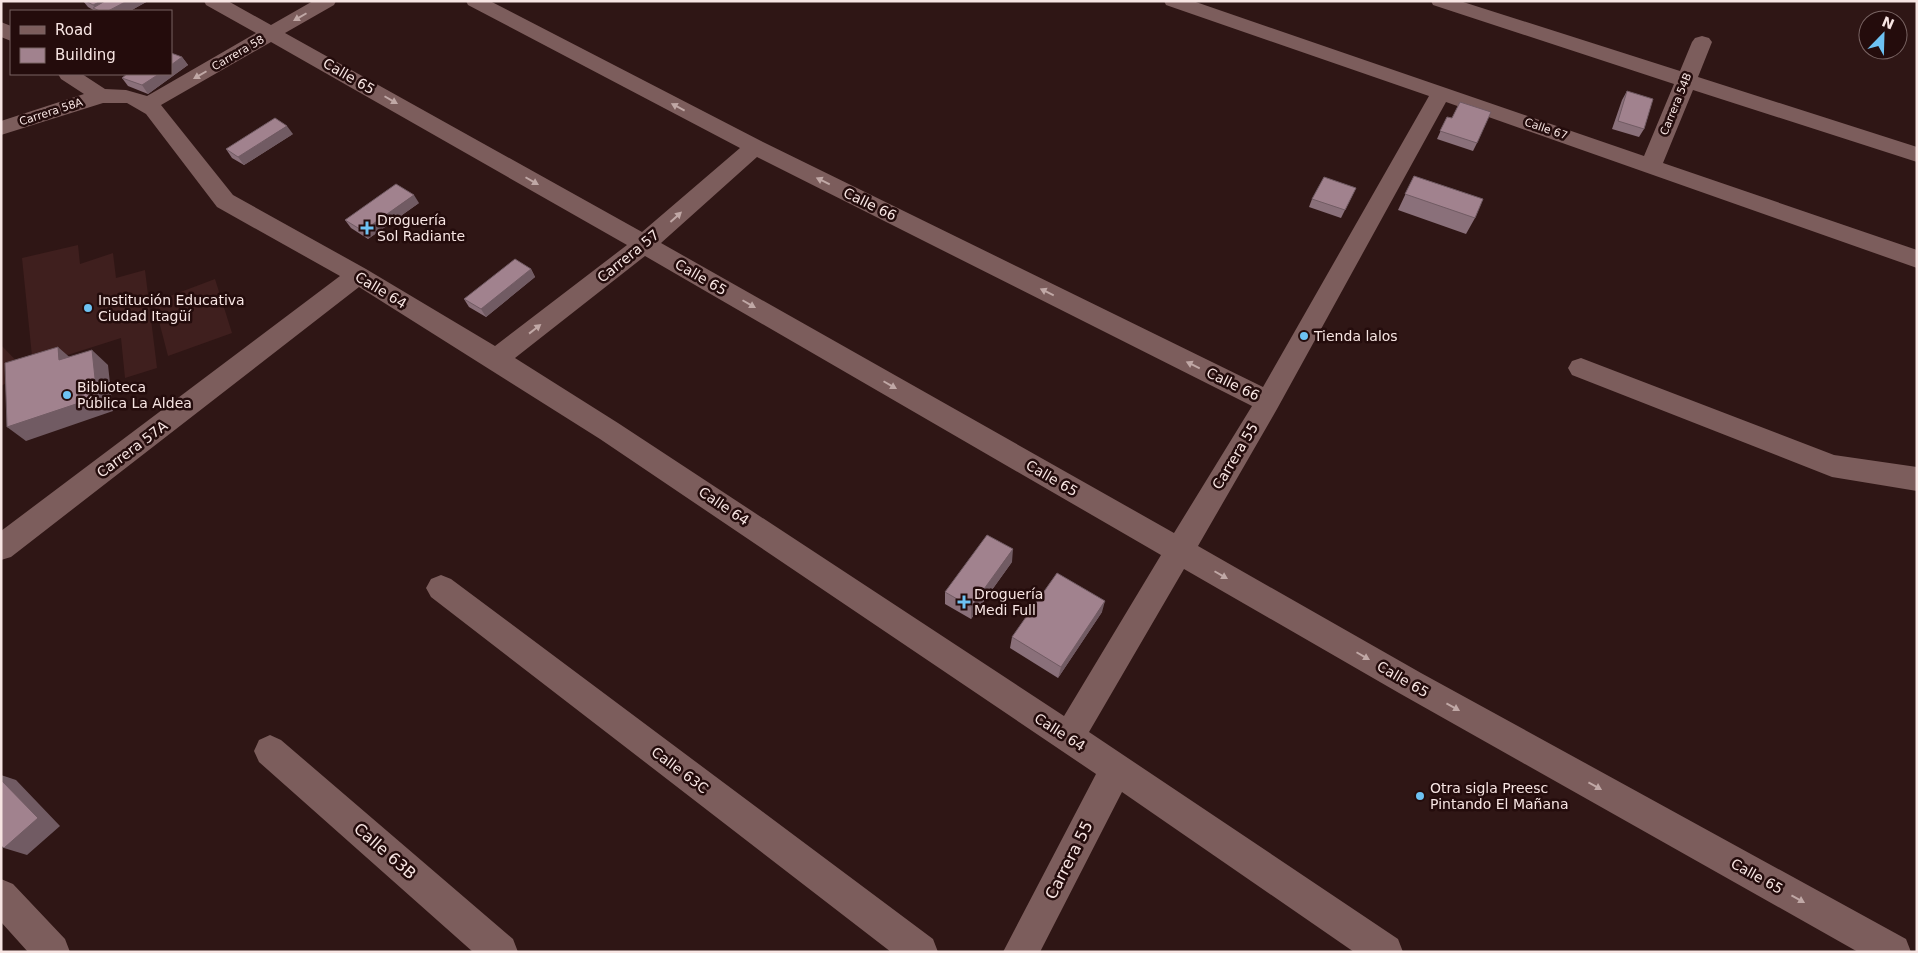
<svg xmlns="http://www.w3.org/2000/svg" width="1918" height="953" font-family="'DejaVu Sans',sans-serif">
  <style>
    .built { fill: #3f1f1e }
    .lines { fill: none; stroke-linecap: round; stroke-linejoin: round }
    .minor { fill: #7c5d5c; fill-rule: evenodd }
    .wall { fill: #8a707a }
    .shaded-wall { fill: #715b63 }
    .building { fill: #a1828e; stroke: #715b63 }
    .oneway { fill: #c0a8a6 }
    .poi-dot { fill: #6dc2f3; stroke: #240c0c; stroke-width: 2 }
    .labels { text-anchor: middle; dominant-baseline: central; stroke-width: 5; stroke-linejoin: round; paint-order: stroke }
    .far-street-label { font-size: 11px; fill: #f7e5e3; stroke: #240c0c }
    .street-label { font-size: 14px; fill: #f7e5e3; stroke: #240c0c }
    .poi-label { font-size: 14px; fill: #f7e5e3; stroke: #240c0c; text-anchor: start }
    .near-street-label { font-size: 16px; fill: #f7e5e3; stroke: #240c0c }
  </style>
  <rect width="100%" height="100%" fill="#2f1615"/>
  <path class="built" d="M78,245L80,264L113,253L116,278L145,270L157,368L125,378L121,338L33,366L22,258Z
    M215,279L232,333L168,356L154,302Z
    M1,345L27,372L1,386Z"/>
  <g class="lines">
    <path class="minor" d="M204,1H228L271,25L313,1H336L334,5L285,33L642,232L740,148L468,5L466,1H490L763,142L1263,387L1429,96L1166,5L1164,1H1193L1644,156L1674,84L1433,5L1431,1H1460L1680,71L1692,42L1695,38L1702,36L1709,38L1712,42L1698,77L1917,147V162L1693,90L1663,163L1917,250V268L1446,102L1277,409L1198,546L1421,673L1906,939L1911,952H1858L1399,693L1184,569L1089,732L1398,939L1403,952H1354L1122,792L1040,952H1003L1096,774L600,439L359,287L11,557L1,560V531L340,276L217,207L146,114L127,103H103L1,135V121L84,94L61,79L58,74H82L105,89L126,90L147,96L256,33L206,5ZM271,42L627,245L495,346L366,269L233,195L161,105ZM757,157L1252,406L1174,533L661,243ZM645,256L1161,555L1064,716L618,423L515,358Z
      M1,22L11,26V41L1,37Z
      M1581,358L1834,455L1917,467V491L1832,477L1572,375L1568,368L1572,361Z
      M441,575L451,579L933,939L938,952H891L431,597L426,588L431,579Z
      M270,735L281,740L513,939L518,952H473L259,762L254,751L259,740Z
      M1,879L13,884L65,939L70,952H28L1,922Z"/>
  </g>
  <path class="wall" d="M83,1H148L130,11H95L88,7Z
    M182,57L188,65L148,94L128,86L122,78Z
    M1627,91L1644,129L1639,137L1612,129L1622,100Z
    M1447,117L1477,143L1473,151L1437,139Z
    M293,134L244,165L232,158L226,149Z
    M1414,176L1475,218L1466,234L1398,210Z
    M1356,188L1341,218L1309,207L1312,199Z
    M419,203L368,239L351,228L345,220Z
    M531,269L535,277L486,317L469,307L464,299Z
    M1012,562L971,619L945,604V592Z
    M1102,612L1058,678L1010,648L1012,637Z"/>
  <path class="shaded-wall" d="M101,1H124L96,9L93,5Z
    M127,1H148L130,11H108Z
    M182,57L188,65L148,94L142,85L159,74H171V65Z
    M287,126L293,134L244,165L238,157Z
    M414,195L419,203L368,239L363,231Z
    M531,269L535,277L486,317L481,309Z
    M58,347L74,361L59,360Z
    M92,350L108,365L113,411L26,441L7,427Z
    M1013,549L1012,562L971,619V607Z
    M1105,601L1102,612L1058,678L1061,667Z
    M1,775L16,780L60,826L27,855L4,848Z"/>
  <path class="building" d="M86,1H101L93,5Z
    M105,1H127L108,11H100L93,8Z
    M171,53L182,57L171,65Z
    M127,74H159L142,85L122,78Z
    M1627,91L1653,99L1644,129L1618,121Z
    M1460,102L1491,112L1477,143L1440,131L1447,117L1452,118Z
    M275,118L287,126L238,157L226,149Z
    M1414,176L1483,199L1475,218L1405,194Z
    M1324,177L1356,188L1345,210L1312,199Z
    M396,184L414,195L363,231L345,220Z
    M515,259L531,269L481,309L464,299Z
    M58,347L59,360L92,350L97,397L7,427L5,363Z
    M987,535L1013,549L971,607L945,592Z
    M1057,573L1105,601L1061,667L1012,637Z
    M1,780L38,818L4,848L1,845Z"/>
  <defs><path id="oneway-solid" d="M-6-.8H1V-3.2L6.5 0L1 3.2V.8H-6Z" transform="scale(1.25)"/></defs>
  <g class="oneway">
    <use href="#oneway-solid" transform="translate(300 17) rotate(150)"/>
    <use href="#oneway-solid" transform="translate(200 75) rotate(150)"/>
    <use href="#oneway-solid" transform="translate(391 100) rotate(30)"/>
    <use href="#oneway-solid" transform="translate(678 107) rotate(-152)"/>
    <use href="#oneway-solid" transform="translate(532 181) rotate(30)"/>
    <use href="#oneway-solid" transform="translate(823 181) rotate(-154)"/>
    <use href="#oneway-solid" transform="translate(676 217) rotate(-42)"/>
    <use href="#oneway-solid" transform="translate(1047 292) rotate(-154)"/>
    <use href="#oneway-solid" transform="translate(749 304) rotate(30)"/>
    <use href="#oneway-solid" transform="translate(535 329) rotate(-38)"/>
    <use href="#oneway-solid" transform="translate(1193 365) rotate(-154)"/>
    <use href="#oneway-solid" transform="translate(890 385) rotate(30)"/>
    <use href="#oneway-solid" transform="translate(1221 575) rotate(30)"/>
    <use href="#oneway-solid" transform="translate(1363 656) rotate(30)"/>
    <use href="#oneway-solid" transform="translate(1453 707) rotate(29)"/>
    <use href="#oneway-solid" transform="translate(1595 786) rotate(29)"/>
    <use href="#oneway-solid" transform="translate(1798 899) rotate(29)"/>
  </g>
  <g class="poi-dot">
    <path d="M364.5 220.5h5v5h5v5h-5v5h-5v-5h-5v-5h5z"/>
    <circle cx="88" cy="308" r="5"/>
    <circle cx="1304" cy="336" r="5"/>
    <circle cx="67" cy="395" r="5"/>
    <path d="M961.5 594.5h5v5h5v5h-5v5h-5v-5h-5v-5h5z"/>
    <circle cx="1420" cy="796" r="5"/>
  </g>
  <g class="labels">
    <g class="far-street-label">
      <text transform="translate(238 53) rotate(-30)">Carrera 58</text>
      <text transform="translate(1676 104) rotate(-68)">Carrera 54B</text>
      <text transform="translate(51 112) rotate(-18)">Carrera 58A</text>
      <text transform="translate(1546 129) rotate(19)">Calle 67</text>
    </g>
    <g class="street-label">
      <text transform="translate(349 76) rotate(30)">Calle 65</text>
      <text transform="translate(870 204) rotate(26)">Calle 66</text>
      <text transform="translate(628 256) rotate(-39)">Carrera 57</text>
      <text transform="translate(701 277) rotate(30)">Calle 65</text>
      <text transform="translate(381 290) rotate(31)">Calle 64</text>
      <text transform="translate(1233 384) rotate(26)">Calle 66</text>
      <text transform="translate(132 449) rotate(-37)">Carrera 57A</text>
      <text transform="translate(1235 456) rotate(-59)">Carrera 55</text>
      <text transform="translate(1052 478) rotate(30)">Calle 65</text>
      <text transform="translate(724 506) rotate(34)">Calle 64</text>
      <text transform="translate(1403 679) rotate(30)">Calle 65</text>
      <text transform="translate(1060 732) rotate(33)">Calle 64</text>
      <text transform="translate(680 770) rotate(37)">Calle 63C</text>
      <text transform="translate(1757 876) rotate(29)">Calle 65</text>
    </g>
    <g class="poi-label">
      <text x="377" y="220">Droguería<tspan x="377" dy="16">Sol Radiante</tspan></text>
      <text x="98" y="300">Institución Educativa<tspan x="98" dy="16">Ciudad Itagüí</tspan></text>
      <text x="1314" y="336">Tienda lalos</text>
      <text x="77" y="387">Biblioteca<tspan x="77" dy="16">Pública La Aldea</tspan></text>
      <text x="974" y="594">Droguería<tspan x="974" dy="16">Medi Full</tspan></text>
      <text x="1430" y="788">Otra sigla Preesc<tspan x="1430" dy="16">Pintando El Mañana</tspan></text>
    </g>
    <g class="near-street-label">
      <text transform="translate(385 851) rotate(41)">Calle 63B</text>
      <text transform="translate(1069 860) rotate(-63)">Carrera 55</text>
    </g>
  </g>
  <rect width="1918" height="953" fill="none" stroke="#f7e5e3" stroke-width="5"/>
  <rect x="10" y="10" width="162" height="65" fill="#240c0c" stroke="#786362"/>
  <rect x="20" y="26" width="25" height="8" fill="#7c5d5c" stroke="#786362"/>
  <text x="55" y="35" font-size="15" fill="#f7e5e3">Road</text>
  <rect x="20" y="48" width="25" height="15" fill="#a1828e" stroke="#786362"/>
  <text x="55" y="60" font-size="15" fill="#f7e5e3">Building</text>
  <g transform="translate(1883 35) rotate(23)"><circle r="24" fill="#240c0c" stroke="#786362"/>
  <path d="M0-4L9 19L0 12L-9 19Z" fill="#6dc2f3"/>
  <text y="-8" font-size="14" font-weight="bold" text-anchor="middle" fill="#f7e5e3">N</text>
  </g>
</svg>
